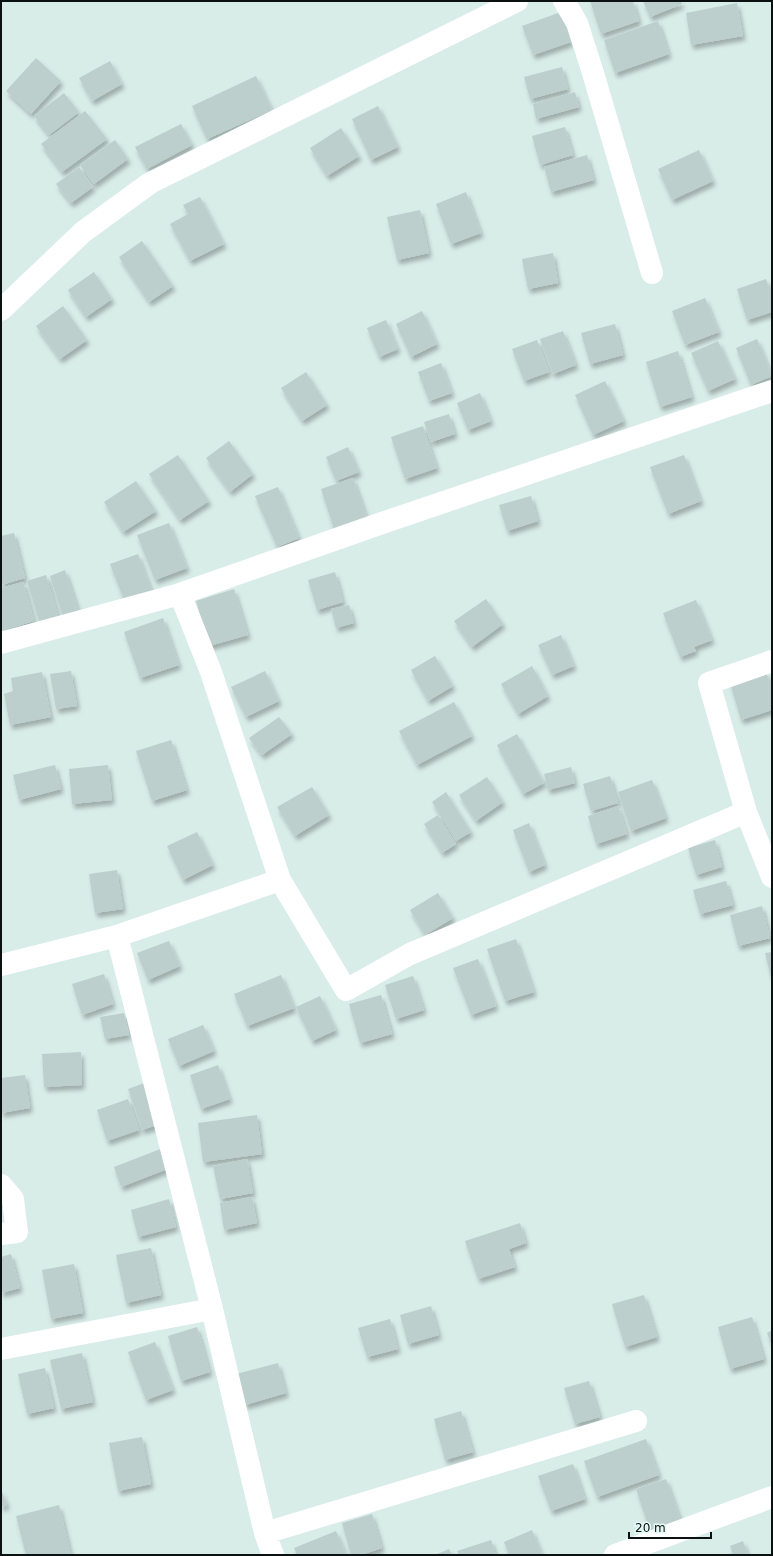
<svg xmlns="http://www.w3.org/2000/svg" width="773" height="1556" font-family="'DejaVu Sans',sans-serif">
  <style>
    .building { fill: #bccfcc; filter: url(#shadow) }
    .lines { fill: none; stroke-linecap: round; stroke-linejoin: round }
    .minor { stroke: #fff; stroke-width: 22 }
  </style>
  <defs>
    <filter id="shadow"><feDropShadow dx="2.5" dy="4.5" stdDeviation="2" flood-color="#0004"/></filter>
  </defs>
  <rect width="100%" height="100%" fill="#d8ece8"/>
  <path class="building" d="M590,1H633L639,21L601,34Z
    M643,1H680L682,4L650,17Z
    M737,3L743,36L691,45L686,13Z
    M561,12L571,42L533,55L522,26Z
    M658,21L669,54L615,73L604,40Z
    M36,58L61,81L31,114L6,91Z
    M110,61L122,84L92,101L79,78Z
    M562,67L568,89L530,99L524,77Z
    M256,76L272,110L207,139L192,106Z
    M575,92L579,107L536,119L533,104Z
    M64,93L79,112L49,135L34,116Z
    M378,106L398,147L371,160L352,119Z
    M85,111L107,139L62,172L41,144Z
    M181,124L192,145L147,169L135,147Z
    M565,127L573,155L540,165L532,136Z
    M341,128L359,156L327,176L310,148Z
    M115,140L128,159L94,184L80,165Z
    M699,150L713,181L672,200L658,169Z
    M587,155L594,180L551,192L544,167Z
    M79,167L93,187L71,203L56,184Z
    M466,192L481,233L451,244L436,204Z
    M200,197L224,244L190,261L170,224L188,214L183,205Z
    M420,210L429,253L397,260L387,217Z
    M142,241L173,286L149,302L119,257Z
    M553,253L558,283L528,289L522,259Z
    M94,272L112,299L86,317L68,290Z
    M766,279L772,297V312L747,320L737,289Z
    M705,298L719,332L685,345L672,311Z
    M63,306L87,340L60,359L36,326Z
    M422,311L437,344L411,357L396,324Z
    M386,320L398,349L379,357L367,328Z
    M615,324L623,355L590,364L581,333Z
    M563,331L576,365L553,374L540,339Z
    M757,339L772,376L751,385L736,348Z
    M537,340L549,372L524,381L512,349Z
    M718,341L735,379L708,391L691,353Z
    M678,351L692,397L660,407L646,362Z
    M441,363L452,393L429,401L418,372Z
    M306,372L327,405L302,421L281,388Z
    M605,381L624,421L593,435L575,395Z
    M480,393L491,421L468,430L457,403Z
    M449,414L455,434L431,442L424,422Z
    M423,426L437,468L405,479L391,437Z
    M229,441L253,474L230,492L206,458Z
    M348,447L359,472L336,481L326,457Z
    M178,455L209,501L180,520L149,474Z
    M684,455L701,501L668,514L650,467Z
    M353,478L367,518L334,529L321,489Z
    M136,481L156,511L123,532L104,502Z
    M278,487L299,538L277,547L255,496Z
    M531,496L538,521L507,531L499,505Z
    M169,523L187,568L155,580L137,535Z
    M14,533L25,578L1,585V536Z
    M138,554L152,592L125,602L110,564Z
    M65,570L79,612L63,617L50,576Z
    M335,572L343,602L317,610L308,580Z
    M46,575L58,616L39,621L27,581Z
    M23,582L34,621L1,631V588Z
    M234,589L248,635L209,646L196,601Z
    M486,599L503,624L472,647L454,621Z
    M696,600L712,640L694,647L696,651L680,657L663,613Z
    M349,605L354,623L336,628L331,609Z
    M163,618L179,665L140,678L124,632Z
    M561,635L574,666L552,675L538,645Z
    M435,656L453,686L428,701L411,670Z
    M532,666L548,696L518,714L501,684Z
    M71,671L77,706L56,709L50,674Z
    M265,671L279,701L246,717L231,687Z
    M42,672L51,717L10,725L4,694L13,691L11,678Z
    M766,672L772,690V710L741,720L730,683Z
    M454,702L472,736L417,765L399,731Z
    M279,717L292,734L262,755L249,738Z
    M517,734L544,783L523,794L497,745Z
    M171,740L187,790L152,801L136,751Z
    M55,765L61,789L19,800L13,775Z
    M108,765L112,800L72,804L69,769Z
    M571,767L575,783L548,790L544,774Z
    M610,776L618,803L591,811L583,784Z
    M487,777L503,802L476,821L459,795Z
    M652,780L666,818L631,831L618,792Z
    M312,787L329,815L295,836L277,807Z
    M446,792L471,832L456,841L432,802Z
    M618,806L627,834L596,844L588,816Z
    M438,815L456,844L442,853L424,824Z
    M529,823L545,865L529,872L513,830Z
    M197,832L213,865L183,880L167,846Z
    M715,840L722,867L696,875L688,848Z
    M117,870L123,909L95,913L89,874Z
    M726,881L733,905L700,914L693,890Z
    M438,893L453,918L425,935L410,910Z
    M762,906L770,938L738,946L730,915Z
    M516,939L534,992L505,1001L487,949Z
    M169,941L180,966L148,980L137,953Z
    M772,952V978H771L765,953Z
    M478,959L496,1006L471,1015L453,968Z
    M104,974L113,1004L82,1015L72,984Z
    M281,975L294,1008L247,1026L234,994Z
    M413,976L424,1010L396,1019L385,985Z
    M381,995L392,1034L360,1043L349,1004Z
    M320,996L336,1030L312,1041L296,1007Z
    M124,1013L129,1035L105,1039L100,1017Z
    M203,1025L214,1051L179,1066L168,1039Z
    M81,1052L82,1085L44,1087L42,1054Z
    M218,1065L230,1099L201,1109L190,1075Z
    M25,1075L30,1108L1,1113V1078Z
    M147,1082L160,1124L142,1130L128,1089Z
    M128,1099L139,1130L107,1141L97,1110Z
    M257,1115L262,1154L203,1162L198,1123Z
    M163,1148L170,1168L121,1187L114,1167Z
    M247,1159L253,1193L220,1199L213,1166Z
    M252,1197L257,1223L224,1230L220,1203Z
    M169,1199L176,1227L138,1237L131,1210Z
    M520,1223L526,1243L509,1249L515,1267L478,1279L465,1241Z
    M151,1248L161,1295L126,1303L116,1255Z
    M11,1254L20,1288L1,1293V1257Z
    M74,1264L83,1313L51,1319L42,1270Z
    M644,1295L657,1337L625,1347L612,1304Z
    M431,1306L439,1335L408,1344L400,1315Z
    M752,1317L764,1359L730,1369L718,1327Z
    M390,1319L398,1349L367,1357L358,1328Z
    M197,1327L210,1372L181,1381L168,1336Z
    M772,1330V1346L767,1333Z
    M155,1342L173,1390L146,1400L128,1352Z
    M82,1353L93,1402L61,1409L50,1360Z
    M278,1363L286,1393L245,1405L236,1374Z
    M45,1368L54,1408L27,1414L18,1374Z
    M589,1381L600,1417L575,1424L564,1388Z
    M461,1411L473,1452L445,1460L434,1419Z
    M142,1437L151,1484L118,1491L109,1443Z
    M646,1439L659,1475L597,1497L584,1461Z
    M573,1464L585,1499L551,1511L538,1476Z
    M666,1479L681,1521L650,1531L636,1489Z
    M1,1489L7,1505L1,1507Z
    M59,1505L71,1555H26L16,1516Z
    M372,1514L382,1548L361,1555H351L342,1523Z
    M532,1530L542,1555H509L504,1542Z
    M336,1531L346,1555H297L294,1548Z
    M491,1540L496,1555H459L457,1551Z
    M743,1541L748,1555H733L730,1546Z
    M449,1549L452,1555H435Z"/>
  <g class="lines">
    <path class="minor" d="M564,1L577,23L593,73L652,273
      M1,310L83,232L150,183L517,1
      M180,594L211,672L280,880L346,990L410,954L746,812
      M1,643L180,594L382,523L772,391
      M772,661L709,683L746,812L772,877
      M117,936L212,1309L265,1533L273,1555
      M1,965L117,936L280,880
      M1,1185L13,1199L17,1232L1,1234
      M1,1349L212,1309
      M265,1533L636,1421
      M615,1555L772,1497"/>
  </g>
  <rect width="773" height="1556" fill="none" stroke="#0a1110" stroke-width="4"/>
  <path d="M629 1532v6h82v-6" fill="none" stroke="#0a1110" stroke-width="2"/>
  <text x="635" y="1532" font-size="12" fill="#0a1110" stroke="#e5f9f5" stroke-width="3" paint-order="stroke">20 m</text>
</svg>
